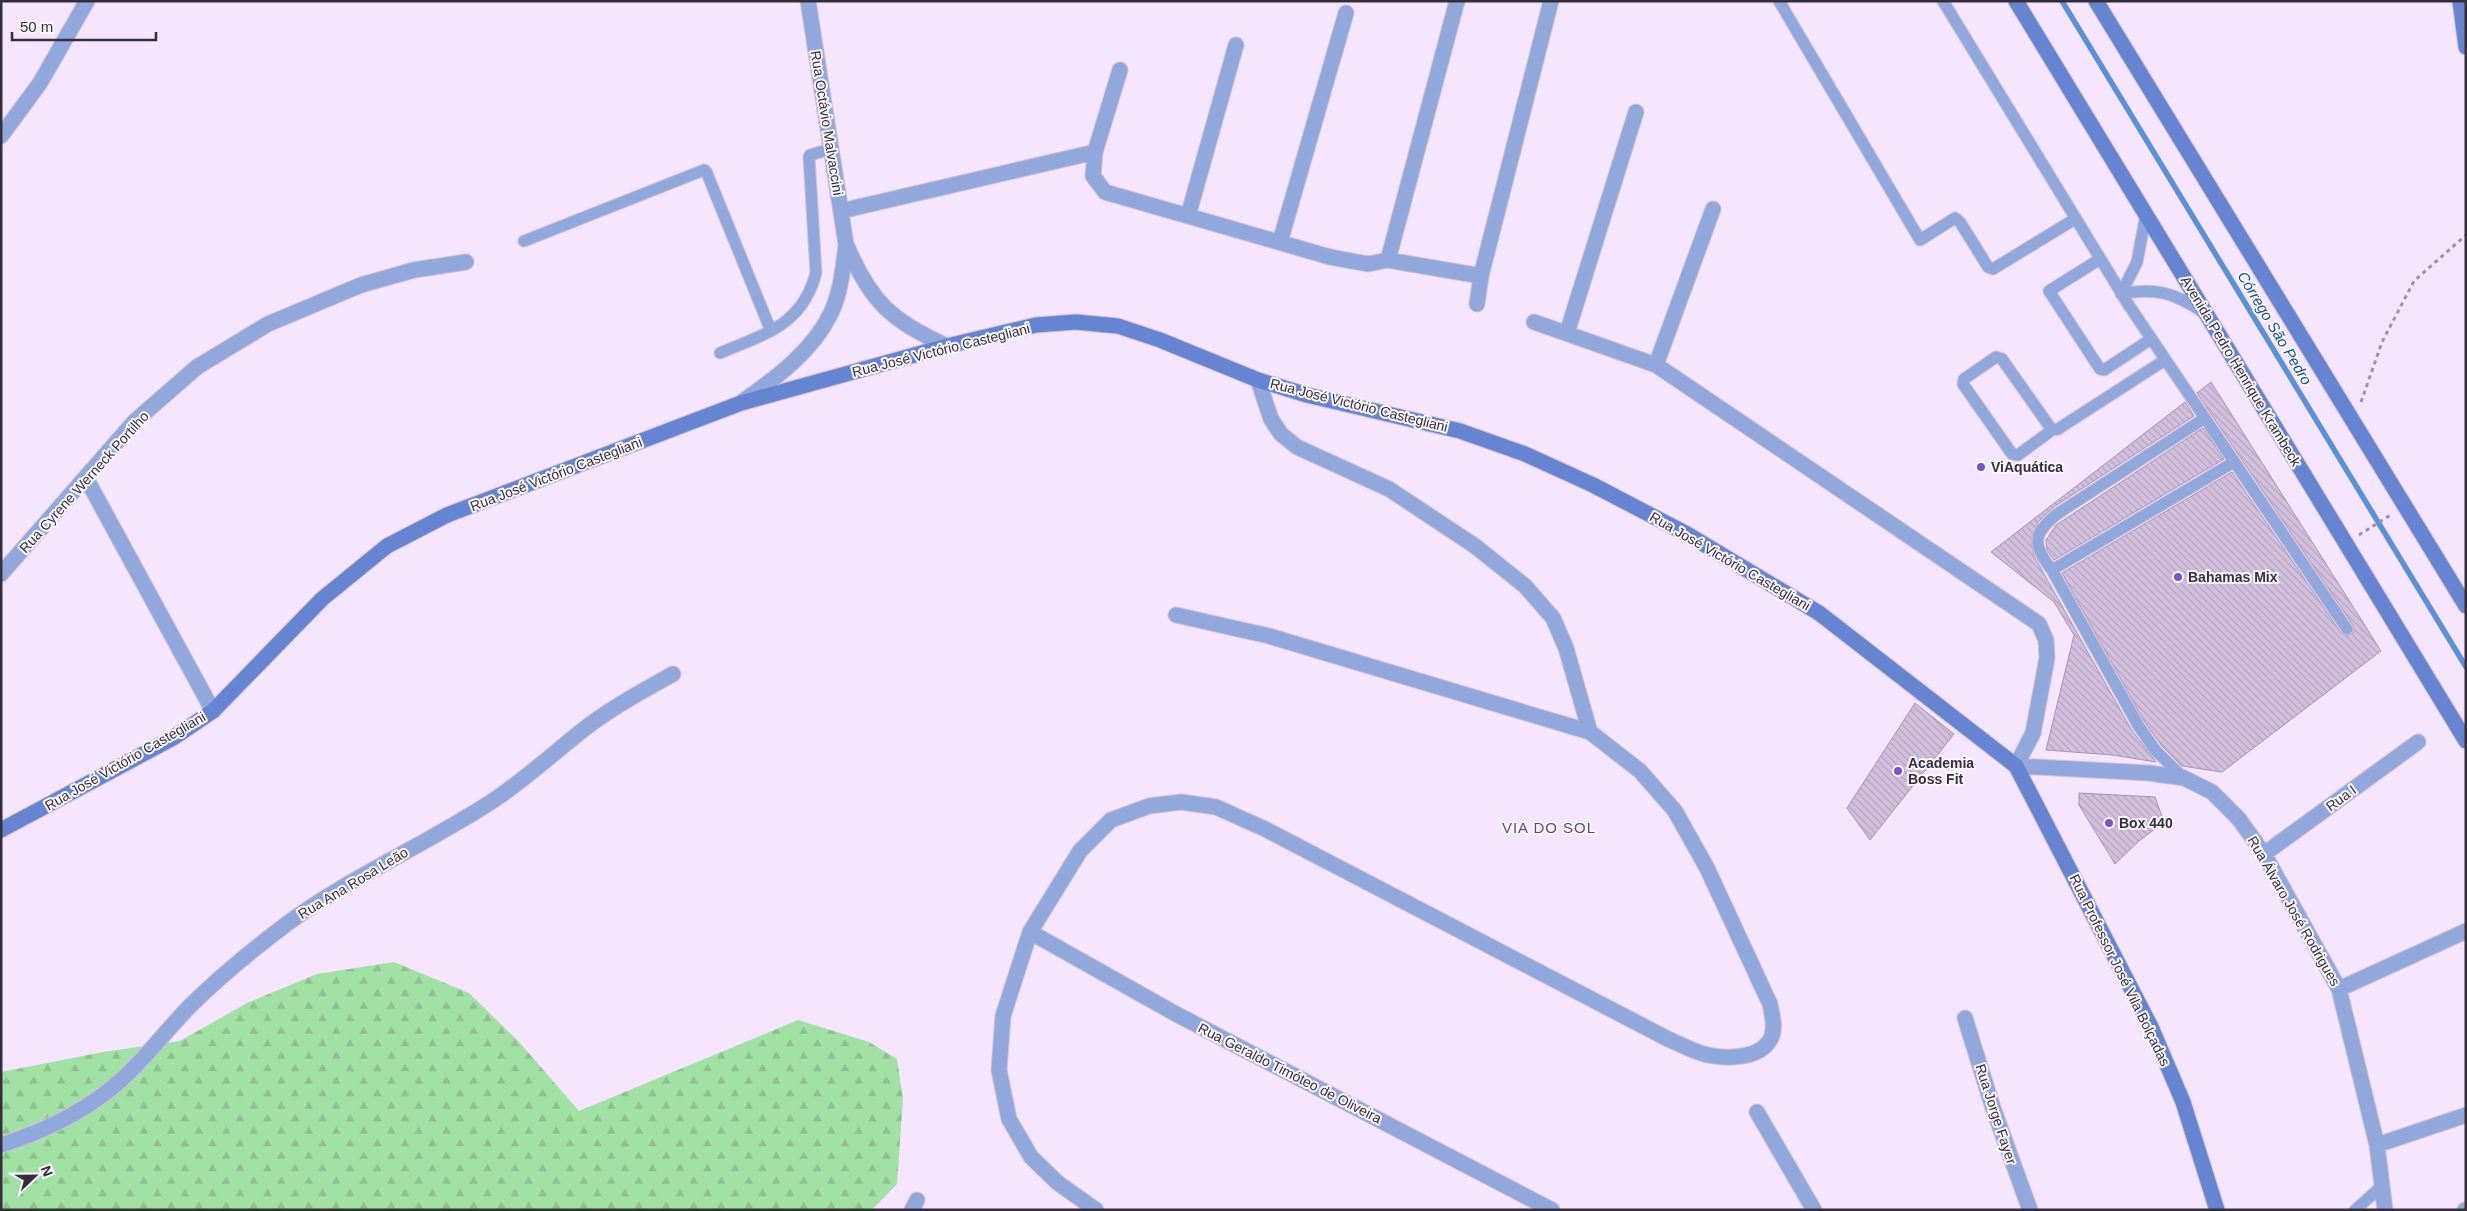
<svg xmlns="http://www.w3.org/2000/svg" width="2467" height="1211" font-family="Arial,sans-serif">
  <style>
    .forest { fill: url(#forest-firs) }
    .lines { fill: none; stroke-linecap: round; stroke-linejoin: round }
    .stream { stroke: #5992d8; stroke-width: 5.5 }
    .building { fill: url(#building-back-hatch); stroke: #a794b2 }
    .lane-casing { stroke: #cfc0d7; stroke-width: 13 }
    .street-casing { stroke: #cfc0d7; stroke-width: 17 }
    .secondary-casing { stroke: #cfc0d7; stroke-width: 17 }
    .path { stroke: #9e92a5; stroke-width: 3; stroke-dasharray: 4 4; stroke-linecap: butt }
    .lane { stroke: #91a8dd; stroke-width: 11 }
    .street { stroke: #91a8dd; stroke-width: 15 }
    .secondary { stroke: #6585d3; stroke-width: 15 }
    .poi-dot { fill: #7b53cd; stroke: #fbf7fe; stroke-width: 2 }
    .labels { text-anchor: middle; dominant-baseline: central; stroke-width: 4; stroke-linejoin: round; paint-order: stroke }
    .street-label { font-size: 14px; fill: #362e3a; stroke: #fbf7fe }
    .poi-label { font-size: 14px; font-weight: bold; fill: #362e3a; stroke: #fbf7fe; text-anchor: start }
    .water-label { font-size: 15px; font-style: italic; fill: #144e8f; stroke: #fbf7fe }
    .neighbourhood-label { font-size: 15px; letter-spacing: 1px; fill: #604f6a; stroke: #fbf7fe }
  </style>
  <defs>
    <pattern id="forest-firs" width="22" height="20" patternUnits="userSpaceOnUse" patternTransform="scale(1.25)"><rect width="22" height="20" fill="#a2e1a4"/><path d="M5 1l3.5 6h-7zM16 11l3.5 6h-7z" fill="#8cc18e"/></pattern>
    <pattern id="building-back-hatch" width="6" height="6" patternUnits="userSpaceOnUse" patternTransform="scale(1.25)"><rect width="6" height="6" fill="#d2bfdd"/><path d="M-1 5l2 2M0 0l6 6M5-1l2 2" fill="none" stroke="#b5a4be"/></pattern>
  </defs>
  <rect width="100%" height="100%" fill="#f5e5fe"/>
  <path class="forest" d="M394,962L469,993L520,1043L579,1111L798,1020L869,1042L897,1059L903,1099L897,1184L872,1210H1V1072L103,1052L180,1041L247,1003L317,974Z"/>
  <g class="lines">
    <path class="stream" d="M2062,1L2466,667"/>
  </g>
  <path class="building" d="M2211,382L2381,651L2222,772L2182,766L2162,746L2144,721L2062,573L2232,472L2341,633L2347,636L2353,633V625L2197,393Z
    M2185,402L2194,416L2055,506L2038,522L2031,539L2034,556L2131,729L2156,762L2113,755L2046,750L2074,635L2054,602L1991,552Z
    M2203,428L2224,459L2054,560L2047,550L2046,540L2056,525Z
    M1915,703L1954,734L1870,840L1847,808Z
    M2079,793L2155,797L2164,822L2139,841L2115,864L2079,805Z"/>
  <g class="lines">
    <g class="lane-casing">
      <path id="lane" d="M1779,1L1920,240L1955,218L1960,222L1988,267L1993,269L2075,219
        M1943,1L2128,304L2347,629
        M524,241L704,170L706,171L771,331
        M2100,259L2049,291L2100,369L2104,370L2151,339
        M2121,294C2155,287 2176,293 2204,313
        M2121,294L2137,262L2146,214
        M720,353C764,334 802,326 816,273L809,157L810,155L831,149
        M2052,430L2002,359L1996,357L1964,379L1963,384L2012,454L2018,455L2052,430L2058,429L2165,360
        M2052,570L2234,462
        M2184,778L2156,751L2138,725L2052,570C2031,544 2033,532 2060,512L2205,418
        M2355,1210L2382,1186"/>
    </g>
    <g class="street-casing">
      <path id="street" d="M808,1L846,244C870,301 891,321 947,346
        M1,136L40,83L87,1
        M1095,152L1120,70
        M841,211L1095,152L1093,176L1105,192L1330,257L1368,264L1388,260L1481,276L1477,304
        M1188,216L1236,45
        M1280,242L1346,13
        M1388,260L1457,1
        M1481,276L1551,1
        M1534,322L1656,365L2039,624L2046,640L2047,658L2033,733L2016,766L2149,773L2184,778L2212,792L2239,819L2264,854L2339,989L2377,1145L2385,1210
        M1567,333L1636,112
        M1656,365L1713,209
        M1258,380L1271,419L1281,434L1297,447L1389,489L1475,546L1525,586L1553,618L1566,648L1590,732
        M742,402C776,378 813,351 831,313C841,292 843,268 846,245
        M86,478L213,711
        M1,574L134,422L197,367L268,324L361,285L414,270L466,262
        M2264,854L2418,742
        M1030,932L1176,1014L1552,1210
        M2339,989L2466,931
        M1965,1018L1993,1108L2030,1210
        M1757,1112L1814,1210
        M1,1145C39,1133 77,1115 108,1091C139,1067 162,1035 189,1007C218,978 251,951 284,926C349,877 426,845 494,800C527,778 557,750 588,726C615,706 644,690 673,674
        M2377,1145L2466,1115
        M912,1210L917,1200
        M1096,1210L1058,1183L1031,1157L1009,1119L999,1070L1003,1016L1030,932L1080,851L1111,820L1149,806L1181,802L1216,807L1265,829L1668,1039C1680,1044 1694,1052 1708,1055C1727,1059 1761,1059 1771,1038C1776,1028 1772,1014 1770,1004L1707,868L1675,811L1640,771L1590,732L1269,636L1176,615
        M2465,1210H2466"/>
    </g>
    <g class="secondary-casing">
      <path id="secondary" d="M2016,1L2466,741
        M2096,1L2466,606
        M2460,1L2466,47
        M1,830L173,738L213,711L322,599L387,546L447,515L741,403L947,346L1036,325L1076,322L1118,326L1160,340L1258,380L1307,395L1460,431L1525,454L1593,485L1687,534L1819,613L2016,766L2151,1027L2183,1102L2217,1210"/>
    </g>
    <path class="path" d="M2361,402L2382,342L2414,281L2466,235
      M2359,535L2392,514"/>
    <use href="#lane" class="lane"/>
    <use href="#street" class="street"/>
    <use href="#secondary" class="secondary"/>
  </g>
  <g class="poi-dot">
    <circle cx="1981" cy="467" r="5"/>
    <circle cx="2178" cy="577" r="5"/>
    <circle cx="1898" cy="771" r="5"/>
    <circle cx="2109" cy="823" r="5"/>
  </g>
  <g class="labels">
    <g class="street-label">
      <text transform="translate(827 123) rotate(81)">Rua Octávio Malvaccini</text>
      <text transform="translate(941 350) rotate(-14)">Rua José Victório Castegliani</text>
      <text transform="translate(2241 371) rotate(59)">Avenida Pedro Henrique Krambeck</text>
      <text transform="translate(1359 405) rotate(14)">Rua José Victório Castegliani</text>
      <text transform="translate(556 474) rotate(-21)">Rua José Victório Castegliani</text>
      <text transform="translate(84 482) rotate(-48)">Rua Cyrene Werneck Portilho</text>
      <text transform="translate(1730 561) rotate(30)">Rua José Victório Castegliani</text>
      <text transform="translate(125 761) rotate(-30)">Rua José Victório Castegliani</text>
      <text transform="translate(2341 798) rotate(-36)">Rua I</text>
      <text transform="translate(353 883) rotate(-31)">Rua Ana Rosa Leão</text>
      <text transform="translate(2294 911) rotate(60)">Rua Álvaro José Rodrigues</text>
      <text transform="translate(2120 970) rotate(64)">Rua Professor José Vila Bolçadas</text>
      <text transform="translate(1290 1073) rotate(27)">Rua Geraldo Timóteo de Oliveira</text>
      <text transform="translate(1996 1114) rotate(72)">Rua Jorge Fayer</text>
    </g>
    <g class="poi-label">
      <text x="1991" y="467">ViAquática</text>
      <text x="2188" y="577">Bahamas Mix</text>
      <text x="1908" y="763">Academia<tspan x="1908" dy="16">Boss Fit</tspan></text>
      <text x="2119" y="823">Box 440</text>
    </g>
    <g class="water-label">
      <text transform="translate(2275 328) rotate(59)">Córrego São Pedro</text>
    </g>
    <g class="neighbourhood-label">
      <text x="1549" y="827">VIA DO SOL</text>
    </g>
  </g>
  <rect width="2467" height="1211" fill="none" stroke="#362e3a" stroke-width="5"/>
  <g transform="translate(35 1176) rotate(68)" stroke="#fbf7fe" stroke-width="4" paint-order="stroke">
  <path d="M0-4L9 19L0 12L-9 19Z" fill="#362e3a"/>
  <text y="-8" font-size="14" font-weight="bold" text-anchor="middle" fill="#362e3a">N</text>
  </g>
  <path d="M12 32v8h144v-8" fill="none" stroke="#362e3a" stroke-width="2.5"/>
  <text x="20" y="32" font-size="15" fill="#362e3a" stroke="#fbf7fe" stroke-width="4" paint-order="stroke">50 m</text>
</svg>
